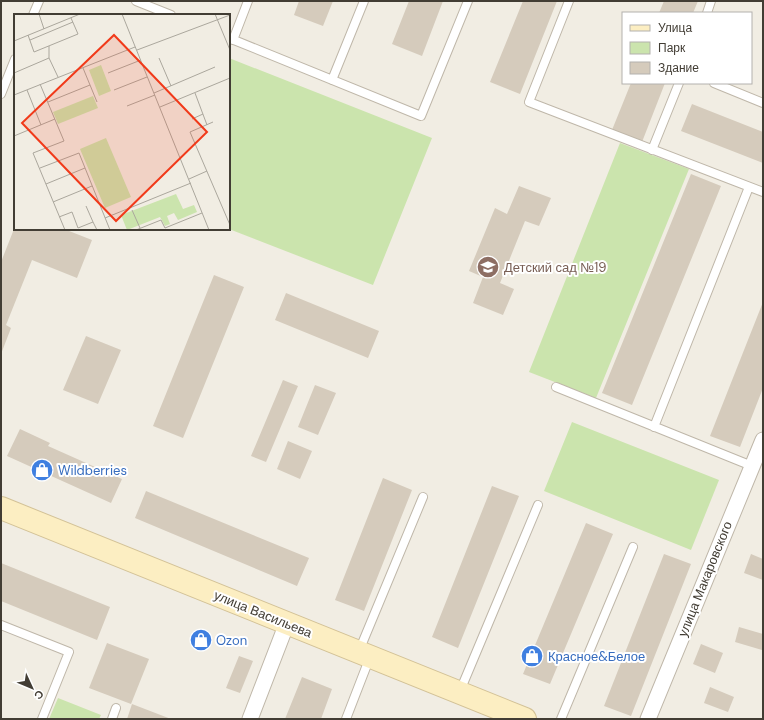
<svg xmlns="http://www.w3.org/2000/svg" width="764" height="720" font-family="'DM Sans',sans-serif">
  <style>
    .green { fill: #cbe4ad }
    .building { fill: #d5cbbc }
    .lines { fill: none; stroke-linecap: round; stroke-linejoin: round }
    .lane-casing { stroke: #bfb7a9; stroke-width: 10 }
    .street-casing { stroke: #bfb7a9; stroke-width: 17 }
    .secondary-casing { stroke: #d3c297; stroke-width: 24 }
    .lane { stroke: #fff; stroke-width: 8 }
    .street { stroke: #fff; stroke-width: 15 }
    .secondary { stroke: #fceec2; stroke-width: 22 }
    .labels { text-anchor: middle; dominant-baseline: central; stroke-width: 4; stroke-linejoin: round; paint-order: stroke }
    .education-label { font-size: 13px; fill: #785e54; stroke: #fff; text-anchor: start }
    .shop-label { font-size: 13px; fill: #366cbe; stroke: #fff; text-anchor: start }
    .street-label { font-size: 13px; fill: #423d34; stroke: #fff }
    .inset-road { fill: none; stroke: #aba79d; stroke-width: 1 }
    .view { fill: #f13a1a; fill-opacity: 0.15; stroke: #f13a1a; stroke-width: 2 }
    .inset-edge { fill: none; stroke: #423d34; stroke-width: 2 }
  </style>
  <rect width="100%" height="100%" fill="#f1ede3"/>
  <path class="green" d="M229,58L432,138L373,285L229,229Z
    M620,143L689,169L596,398L529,372Z
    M572,422L719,480L691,550L544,491Z
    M58,698L101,715L99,719H49Z"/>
  <path class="building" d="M299,1H333L323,26L294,15Z
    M409,1H443L422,56L392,44Z
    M523,1H557L520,94L490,82Z
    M664,1H698L693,13H659Z
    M631,83H665L642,142L612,130Z
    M692,104L763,132V163L681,131Z
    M691,174L721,186L632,405L602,393Z
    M519,186L551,198L539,226L525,221L500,283L514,289L503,315L473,303L483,277L469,271L495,208L507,214Z
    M14,229H64L92,240L77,278L32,260L6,325L11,328L1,354V262Z
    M214,275L244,287L183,438L153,426Z
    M286,293L379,331L368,358L275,320Z
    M763,302V388L740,447L710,436Z
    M86,336L121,350L98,404L63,390Z
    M283,380L298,386L266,462L251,456Z
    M315,385L336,393L318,435L298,427Z
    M20,429L50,443L48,446L122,479L111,503L7,456Z
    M288,441L312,451L300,479L277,469Z
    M383,478L412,490L364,611L335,600Z
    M492,486L519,496L458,648L432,637Z
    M146,491L309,558L297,586L135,518Z
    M586,523L613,534L550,684L523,674Z
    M664,554L691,564L631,716L604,706Z
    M751,554L763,559V580L744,573Z
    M1,563L110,607L97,640L1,601Z
    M739,627L763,634L762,650L735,642Z
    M107,643L149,659L131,704L89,688Z
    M701,644L723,653L715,673L693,664Z
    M239,656L253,661L240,693L226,688Z
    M302,677L332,689L321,719H285Z
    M710,687L734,697L728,712L704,703Z
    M132,704L171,719H127Z"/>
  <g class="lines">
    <g class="lane-casing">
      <path id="lane" d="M136,1L171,15
        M569,1L529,102L763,192
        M707,13L711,1
        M33,15L39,1
        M229,38L421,116L468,1
        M233,40L248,1
        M332,80L364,1
        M714,83L763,103
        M1,94L15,59
        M652,150L679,83
        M556,387L752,466
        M654,427L749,187
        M1,625L69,652L42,719
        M359,651L423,497
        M460,691L538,505
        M112,719L116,708
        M346,719L370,657
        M561,719L633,547"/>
    </g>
    <g class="street-casing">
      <path id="street" d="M250,719L287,623
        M648,719L763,440"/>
    </g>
    <g class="secondary-casing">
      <path id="secondary" d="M1,508L525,719"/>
    </g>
    <use href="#lane" class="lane"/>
    <use href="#street" class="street"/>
    <use href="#secondary" class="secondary"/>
  </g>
  <defs>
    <g id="school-disc" transform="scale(1.15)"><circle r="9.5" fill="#8d6e63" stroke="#fff"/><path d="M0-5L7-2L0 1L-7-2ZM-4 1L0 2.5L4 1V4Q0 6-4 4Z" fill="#fff"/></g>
    <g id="shop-disc" transform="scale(1.15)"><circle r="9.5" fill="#3f7fe0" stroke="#fff"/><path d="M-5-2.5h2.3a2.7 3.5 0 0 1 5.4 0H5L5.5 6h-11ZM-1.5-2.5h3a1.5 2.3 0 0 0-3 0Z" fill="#fff"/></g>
  </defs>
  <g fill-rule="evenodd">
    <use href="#school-disc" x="488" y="267"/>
    <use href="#shop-disc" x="42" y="470"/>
    <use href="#shop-disc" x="201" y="640"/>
    <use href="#shop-disc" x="532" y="656"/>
  </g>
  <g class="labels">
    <g class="education-label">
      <text x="504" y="267">Детский сад №19</text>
    </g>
    <g class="shop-label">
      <text x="58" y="470">Wildberries</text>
      <text x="216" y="640">Ozon</text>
      <text x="548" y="656">Красное&amp;Белое</text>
    </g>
    <g class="street-label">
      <text transform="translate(705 579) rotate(-68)">улица Макаровского</text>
      <text transform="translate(263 614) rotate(22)">улица Васильева</text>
    </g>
  </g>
  <g transform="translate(14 14)">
    <rect width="216" height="216" fill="#f1ede3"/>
    <path d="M87,51L97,77L85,82L75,56ZM79,82L84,94L44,110L39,98ZM92,124L117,183L91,194L66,135ZM162,180L169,195L180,191L183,198L164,206L160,199L153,202L156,210L151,212L146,203L113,216L107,201Z" fill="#cbe4ad"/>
    <path class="inset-road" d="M25,0L30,15M108,0L195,216M201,0L216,36M14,21L20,38L64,20L57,4M16,26L59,8M0,27L66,0M35,32V44L44,63M123,36L216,1M145,44L157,72M69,54L83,88M0,59L35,44M94,59L127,46M26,70L50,127L19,139L51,216M13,76L27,111M100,76L133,63M140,79L201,53M181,79L193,111M0,81L121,33M34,88L76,71M113,92L141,81M146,93L216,64M178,105L189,100M199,108L176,118L216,211M0,122L41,105M26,154L65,139L96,216M175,165L193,157M32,170L71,154M39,188L78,172M72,192L79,208M118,196L126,214M45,203L58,198L64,214L79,208L83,216M91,204L177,169M122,216L147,206L151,214L188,199"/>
    <path class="view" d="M100,21L193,118L102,207L8,109Z"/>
    <rect width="216" height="216" class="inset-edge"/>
  </g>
  <rect width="764" height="720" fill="none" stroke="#423d34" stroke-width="4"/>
  <rect x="622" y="12" width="130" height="72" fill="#ffffff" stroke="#b3b1ae"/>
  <rect x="630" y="25" width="20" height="6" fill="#fceec2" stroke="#b3b1ae"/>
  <text x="658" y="32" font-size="12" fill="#423d34">Улица</text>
  <rect x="630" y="42" width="20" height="12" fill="#cbe4ad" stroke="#b3b1ae"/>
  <text x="658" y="52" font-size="12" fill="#423d34">Парк</text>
  <rect x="630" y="62" width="20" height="12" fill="#d5cbbc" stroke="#b3b1ae"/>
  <text x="658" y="72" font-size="12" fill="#423d34">Здание</text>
  <g transform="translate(32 688) rotate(134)" stroke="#ffffff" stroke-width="3" paint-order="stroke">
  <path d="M0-3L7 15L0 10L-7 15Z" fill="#423d34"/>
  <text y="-6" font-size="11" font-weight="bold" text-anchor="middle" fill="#423d34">С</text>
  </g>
</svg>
